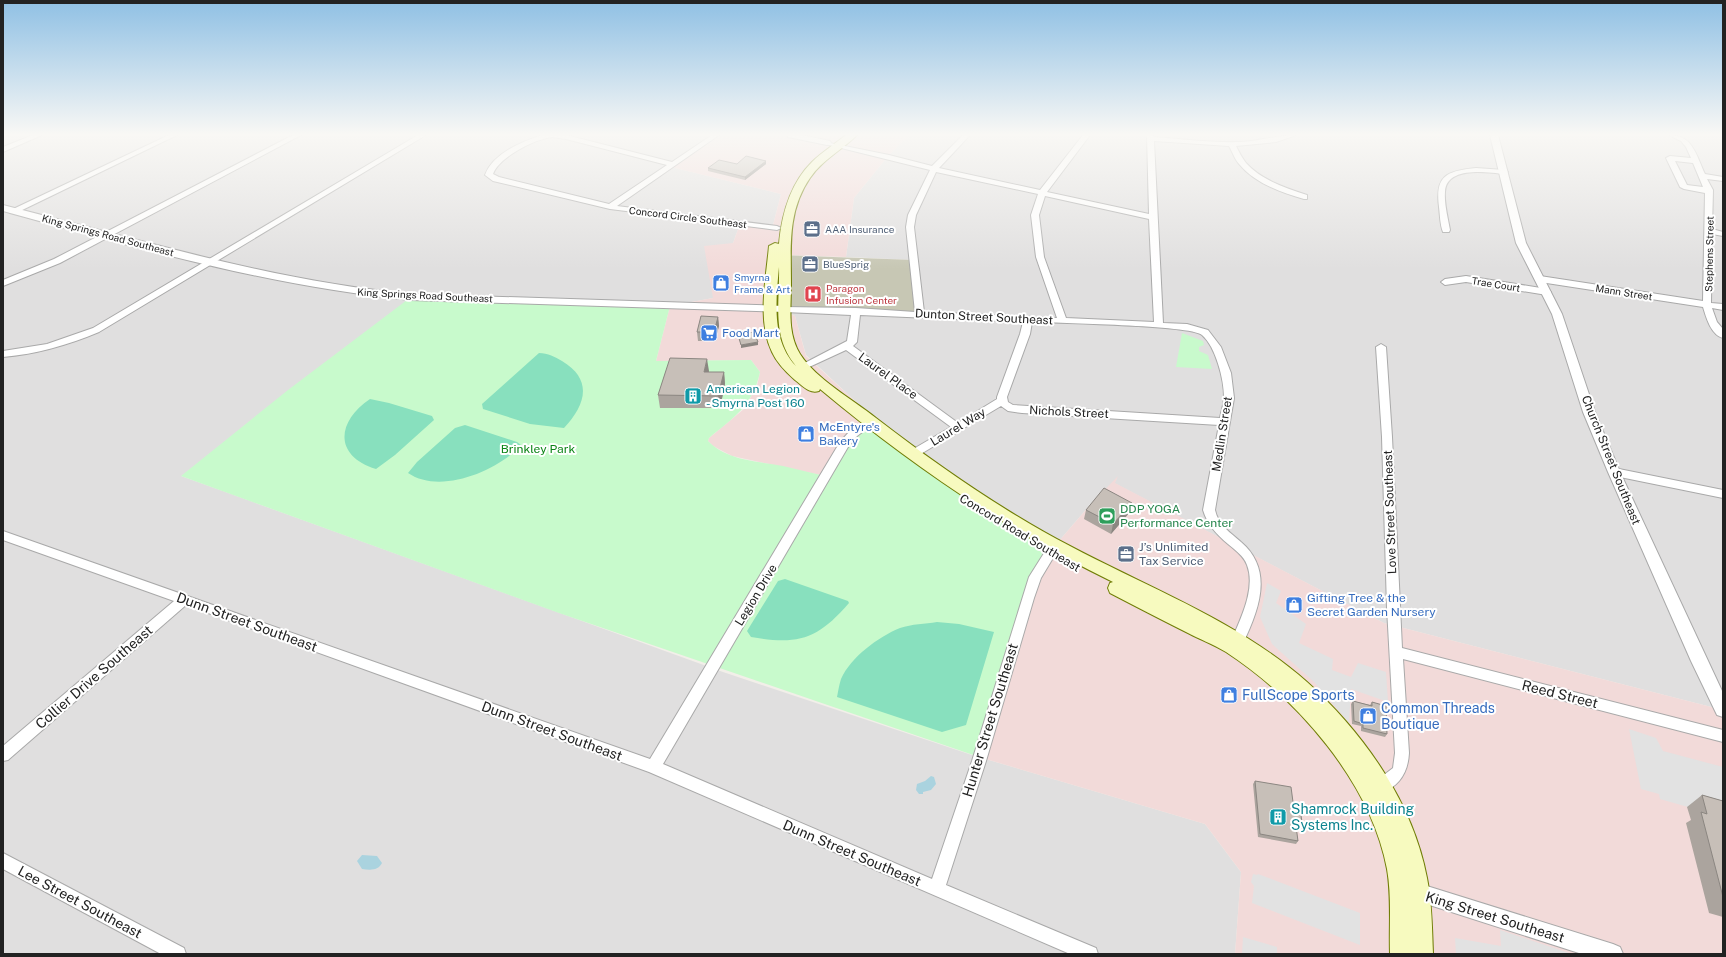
<svg xmlns="http://www.w3.org/2000/svg" width="1726" height="957" font-family="'Public Sans',sans-serif">
  <style>
    .residential { fill: #e0dfdf }
    .commercial { fill: #f2dad9 }
    .construction { fill: #c7c7b4 }
    .park { fill: #c8facc }
    .pitch { fill: #88e0be }
    .parking { fill: #e2e2e2 }
    .water { fill: #aad3df }
    .lines { fill: none; stroke-linecap: round; stroke-linejoin: round }
    .minor-casing { stroke: #a9a9a9; stroke-width: 2 }
    .tertiary-casing { stroke: #a9a9a9; stroke-width: 2 }
    .secondary-casing { stroke: #707d05; stroke-width: 2 }
    .minor { fill: #fff; fill-rule: evenodd }
    .tertiary { fill: #fff; fill-rule: evenodd }
    .secondary { fill: #f7fabf; fill-rule: evenodd }
    .wall { fill: #aba49e }
    .shaded-wall { fill: #8b8681 }
    .building { fill: #c7bfb8; stroke: #8b8681 }
    .labels { text-anchor: middle; dominant-baseline: central; stroke-width: 4; stroke-linejoin: round; paint-order: stroke }
    .far-street-label { font-size: 10px; fill: #222; stroke: #fff }
    .far-service-label { font-size: 10px; fill: #4e5e75; stroke: #fff; text-anchor: start }
    .far-shop-label { font-size: 10px; fill: #366cbe; stroke: #fff; text-anchor: start }
    .far-health-label { font-size: 10px; fill: #be3a42; stroke: #fff; text-anchor: start }
    .street-label { font-size: 12px; fill: #222; stroke: #fff }
    .shop-label { font-size: 12px; fill: #366cbe; stroke: #fff; text-anchor: start }
    .culture-label { font-size: 12px; fill: #0d838f; stroke: #fff; text-anchor: start }
    .park-label { font-size: 12px; fill: #0c8416; stroke: #fff }
    .leisure-label { font-size: 12px; fill: #27864d; stroke: #fff; text-anchor: start }
    .service-label { font-size: 12px; fill: #4e5e75; stroke: #fff; text-anchor: start }
    .near-street-label { font-size: 14px; fill: #222; stroke: #fff }
    .near-shop-label { font-size: 14px; fill: #366cbe; stroke: #fff; text-anchor: start }
    .near-culture-label { font-size: 14px; fill: #0d838f; stroke: #fff; text-anchor: start }
  </style>
  <rect width="100%" height="100%" fill="#f2efe9"/>
  <path class="residential" d="M3,135H715L667,166L781,194L773,225L741,221L713,298L670,306L181,476L723,672L972,755L1205,824L1241,872L1235,954H3Z
    M909,135H1723V710L1384,623L1114,483L1117,479L1090,505L1052,549L868,413L806,355L795,316L778,309L914,260L846,257L854,198L888,156Z"/>
  <path class="commercial" d="M715,135H909L888,156L854,198L846,257L779,255L778,309L795,316L806,356L868,413L1052,549L1090,505L1118,476L1115,483L1384,623L1723,710V954H1235L1241,872L1205,824L979,757L825,476L732,456L713,446L708,441L709,438L744,409L757,386L760,372L751,360L656,361L670,306L713,298L704,246L733,243L741,221L773,225L781,194L667,166Z"/>
  <path class="construction" d="M779,255L914,260L917,315H846L778,309Z"/>
  <path class="park" d="M411,297L670,306L656,361L751,360L760,372C753,406 733,418 709,438L708,441C728,461 757,461 783,466C797,469 811,473 825,476L844,445L867,425L1052,549L1041,566L979,757L559,613L181,476L288,390Z
    M1182,333L1203,341L1204,345L1199,347V351L1208,355L1212,369L1176,367Z"/>
  <path class="pitch" d="M539,353C548,353 555,357 562,361C594,380 585,406 564,428L530,424L483,409L482,404Z
    M370,399L389,403L432,416L434,420L395,455L376,469C334,456 336,422 370,399Z
    M465,425L517,442L521,445C498,471 440,495 408,473L417,462L455,428Z
    M785,579L848,601L849,603C817,640 798,645 751,637L747,631L778,581Z
    M937,622L959,624L994,632L966,725L942,732L837,697C838,692 839,685 841,679C851,657 878,637 900,628C912,624 925,624 937,622Z"/>
  <path class="parking" d="M1267,583L1281,591L1276,603L1306,624L1299,643L1333,659L1332,670L1351,677L1358,663L1386,672L1388,702L1351,689L1349,723L1314,682L1272,644L1260,617Z
    M1629,729L1656,738L1663,751L1723,767V817L1660,799L1659,794L1641,789Z
    M1253,874L1257,875L1258,874L1360,913V945L1252,903L1254,886L1251,882Z
    M1500,930L1572,954H1456L1455,938L1501,946Z
    M1243,937L1277,947V954H1242Z"/>
  <path class="water" d="M931,776L934,777L936,784L931,790L923,792V794H919L916,790L917,784L925,781Z
    M362,855L377,856L382,863C378,871 370,870 362,869L357,861Z"/>
  <g class="lines">
    <g class="minor-casing">
      <path id="minor" d="M33,135H42L3,152V147Z
        M169,135H177L16,213H10L9,211Z
        M293,135H301L60,263L3,286V280L54,259Z
        M418,135H426L99,332C68,345 37,354 3,357V351L47,344L93,328Z
        M542,135H566L672,162L712,135H719L617,206L777,226L781,228L777,230L610,209L493,181L485,175C493,153 522,142 542,135ZM552,137L566,139L667,165L609,204L499,177L493,174C499,157 535,139 552,137Z
        M963,135H970L939,168L1040,190L1083,135H1090L1047,192L1149,214L1147,135H1153L1154,137C1182,139 1212,143 1241,142C1260,141 1278,135 1296,135L1276,142L1236,146C1239,152 1242,158 1246,163C1261,180 1286,188 1307,195V199H1304C1282,193 1255,183 1240,165C1235,160 1233,153 1229,146L1154,141L1163,323L1187,324L1208,330L1221,347L1231,373L1234,398L1215,510C1218,525 1231,533 1241,542C1274,570 1259,610 1243,643L1238,644L1233,643L1232,639C1241,618 1256,588 1247,565C1244,556 1235,550 1228,544C1217,535 1207,524 1203,510L1219,425L1022,413L1008,411L1001,406L914,458L910,457L909,454L910,451L951,427L846,350L807,368L804,369L799,366L847,341L851,315L785,312L781,309L782,307L856,308L915,312L906,227L908,215L930,170L825,144V142L889,155L932,166ZM936,172L1038,194L1031,215L1036,257L1057,318L924,312L914,227L916,215ZM1045,196L1149,219L1154,322L1066,318L1044,257L1039,215ZM860,315L1023,322L1020,334L997,397V399L958,423L853,346L857,342ZM1032,322C1056,323 1191,325 1202,335C1216,347 1224,380 1224,397C1224,404 1221,412 1220,418L1013,405L1008,402L1007,397L1030,334Z
        M1669,135C1693,135 1696,155 1705,174L1723,177V181L1707,179L1713,190L1712,229L1723,232V236L1712,234L1711,303L1723,304V310L1712,308L1717,322L1723,329V338C1711,335 1706,317 1703,307L1540,282L1536,279L1540,276L1703,301L1705,193L1684,189L1680,187L1666,158L1670,156L1691,158L1686,147L1681,141ZM1675,161L1693,163L1703,187L1687,185Z
        M1476,168L1504,170L1508,172L1504,174C1487,172 1446,166 1445,192C1444,204 1448,218 1450,230L1449,232H1443C1440,225 1440,215 1439,207C1435,176 1446,171 1476,168Z
        M1466,276L1547,289L1551,292L1547,295L1466,282L1445,285L1441,282L1445,279Z
        M1381,344L1386,347L1392,437L1402,648L1723,730V742L1403,659L1409,753C1408,772 1400,786 1381,793L1376,791L1374,786L1376,781L1393,768L1395,753L1387,608L1382,437L1376,347Z
        M864,424L869,427L857,436L848,447L663,764L932,879L972,761L1029,577L1046,550L1050,549L1054,550L1056,553L1041,578L1034,598L986,761L946,885L1096,948L1098,954H1070L649,772L186,605L8,760L3,761V746L174,601L3,540V531L650,759L840,442L849,432Z
        M1614,468L1723,490V498L1610,475L1609,472L1610,469Z
        M3,853L184,948L186,954H161L3,869Z"/>
    </g>
    <g class="tertiary-casing">
      <path id="tertiary" d="M787,135H802L830,141L831,143L827,145L788,137Z
        M1490,135H1498L1526,243L1562,314L1595,412L1620,472L1723,693V717L1717,715L1691,661L1608,472L1583,412L1552,314L1516,243Z
        M3,205C138,239 272,281 411,294L785,306L790,309L785,312L411,300C273,287 137,248 3,211Z
        M1414,882L1613,944L1620,947L1623,954H1582L1414,900L1407,898L1405,891L1407,884Z"/>
    </g>
    <g class="secondary-casing">
      <path id="secondary" d="M846,135H857C842,150 822,160 810,178C787,211 791,248 791,285C791,308 787,333 800,354C816,379 852,399 876,418C937,465 1001,510 1070,546C1151,589 1238,621 1307,682C1364,733 1413,803 1427,878C1432,903 1432,929 1433,954H1390C1389,926 1392,897 1387,869C1371,783 1298,699 1226,652C1213,644 1199,639 1186,632C1160,619 1135,606 1110,593L1108,588L1110,583L1113,582C1007,531 910,464 820,389L819,391C809,394 803,386 795,380C786,372 777,363 772,352C757,321 766,279 769,246L775,243L779,244C782,213 790,184 812,162C822,152 835,144 846,135ZM779,267C780,303 771,336 796,366C771,340 776,300 779,267Z"/>
    </g>
    <use href="#minor" class="minor"/>
    <use href="#tertiary" class="tertiary"/>
    <use href="#secondary" class="secondary"/>
  </g>
  <path class="wall" d="M766,161V164L745,180L708,171V168L737,164Z
    M718,317L719,326L715,341H698L697,332Z
    M709,371V372H724L725,384L720,408H660L658,395Z
    M1132,503L1130,512L1111,534L1084,519L1086,510Z
    M1353,701L1370,705L1372,702L1387,734L1385,737L1361,731V726L1352,724L1351,704Z
    M1255,781L1293,802L1303,828L1301,830H1296L1298,841L1296,844L1258,837L1253,784Z
    M1702,795L1723,801V917L1709,913L1686,823L1691,820L1687,807Z"/>
  <path class="shaded-wall" d="M766,161V164L745,180V177Z
    M718,317L719,326L715,341L714,332Z
    M758,342V345L741,348V345Z
    M707,359L709,371L705,384L704,372Z
    M724,372L725,384L720,408L718,396Z
    M1132,503L1130,512L1111,534L1113,524Z"/>
  <path class="building" d="M746,156L766,161L745,177L708,168L719,160L737,164Z
    M701,316L718,317L714,332H697Z
    M754,332L758,342L741,345L738,335Z
    M670,358L707,359L704,372H724L718,396L658,395Z
    M1104,488L1132,503L1113,524L1086,510Z
    M1353,701L1372,706V702L1386,706L1387,734L1363,728V724L1354,721Z
    M1255,781L1291,787L1293,802L1299,803L1303,828L1296,826L1298,841L1260,834Z
    M1702,795L1723,801V897L1701,812L1707,814Z"/>
  <linearGradient id="sky" x2="0" y2="1"><stop stop-color="#8fc0e4"/><stop offset="0.5" stop-color="#f9f8f5"/><stop offset="1" stop-color="#f9f8f5" stop-opacity="0"/></linearGradient>
  <rect width="1726" height="269" fill="url(#sky)"/>
  <defs>
    <g id="office-square" transform="scale(0.9)"><rect x="-9" y="-9" width="18" height="18" rx="4" fill="#5c6f8a" stroke="#fff"/><path d="M-6-3h4V-5.5h4V-3h4V5H-6ZM-1-4.5V-3h2v-1.5ZM-6 0V1H6V0Z" fill="#fff"/></g>
    <g id="shop-square" transform="scale(0.9)"><rect x="-9" y="-9" width="18" height="18" rx="4" fill="#3f7fe0" stroke="#fff"/><path d="M-5-2.5h2.3a2.7 3.5 0 0 1 5.4 0H5L5.5 6h-11ZM-1.5-2.5h3a1.5 2.3 0 0 0-3 0Z" fill="#fff"/></g>
    <g id="hospital-square" transform="scale(0.9)"><rect x="-9" y="-9" width="18" height="18" rx="4" fill="#e0444e" stroke="#fff"/><path d="M-5-5h3v3.5h4V-5h3V5h-3V1.5h-4V5h-3Z" fill="#fff"/></g>
    <g id="supermarket-square" transform="scale(0.9)"><rect x="-9" y="-9" width="18" height="18" rx="4" fill="#3f7fe0" stroke="#fff"/><path d="M-6-5.5h2.5l.6 2H6L4.5 2H-2.5L-4.4-4H-6ZM-1.5 3.2a1.3 1.3 0 1 0 .1 0ZM3 3.2a1.3 1.3 0 1 0 .1 0Z" fill="#fff"/></g>
    <g id="building-square" transform="scale(0.9)"><rect x="-9" y="-9" width="18" height="18" rx="4" fill="#0f9aa8" stroke="#fff"/><path d="M-4-6H4V6H1V3H-1V6H-4ZM-2.5-4.3h1.7v1.8h-1.7ZM.8-4.3h1.7v1.8H.8ZM-2.5-1h1.7V.8h-1.7ZM.8-1h1.7V.8H.8Z" fill="#fff"/></g>
    <g id="stadium-square" transform="scale(0.9)"><rect x="-9" y="-9" width="18" height="18" rx="4" fill="#2e9e5b" stroke="#fff"/><path d="M0-5a6.5 5 0 1 0 0 10a6.5 5 0 1 0 0-10ZM-3.5-1.8h7v3.6h-7Z" fill="#fff"/></g>
  </defs>
  <g fill-rule="evenodd">
    <use href="#office-square" x="812" y="229"/>
    <use href="#office-square" x="810" y="264"/>
    <use href="#shop-square" x="721" y="283"/>
    <use href="#hospital-square" x="813" y="294"/>
    <use href="#supermarket-square" x="709" y="333"/>
    <use href="#building-square" x="693" y="396"/>
    <use href="#shop-square" x="806" y="434"/>
    <use href="#stadium-square" x="1107" y="516"/>
    <use href="#office-square" x="1126" y="554"/>
    <use href="#shop-square" x="1294" y="605"/>
    <use href="#shop-square" x="1229" y="695"/>
    <use href="#shop-square" x="1368" y="716"/>
    <use href="#building-square" x="1278" y="817"/>
  </g>
  <g class="labels">
    <g class="far-street-label">
      <text transform="translate(688 217) rotate(7)">Concord Circle Southeast</text>
      <text transform="translate(108 235) rotate(15)">King Springs Road Southeast</text>
      <text transform="translate(1709 254) rotate(-89)">Stephens Street</text>
      <text transform="translate(1496 284) rotate(9)">Trae Court</text>
      <text transform="translate(1624 292) rotate(9)">Mann Street</text>
      <text transform="translate(425 295) rotate(3)">King Springs Road Southeast</text>
    </g>
    <g class="far-service-label">
      <text x="825" y="229">AAA Insurance</text>
      <text x="823" y="264">BlueSprig</text>
    </g>
    <g class="far-shop-label">
      <text x="734" y="277">Smyrna<tspan x="734" dy="12">Frame &amp; Art</tspan></text>
    </g>
    <g class="far-health-label">
      <text x="826" y="288">Paragon<tspan x="826" dy="12">Infusion Center</tspan></text>
    </g>
    <g class="street-label">
      <text transform="translate(984 317) rotate(3)">Dunton Street Southeast</text>
      <text transform="translate(888 376) rotate(36)">Laurel Place</text>
      <text transform="translate(1069 412) rotate(3)">Nichols Street</text>
      <text transform="translate(958 427) rotate(-31)">Laurel Way</text>
      <text transform="translate(1222 434) rotate(-81)">Medlin Street</text>
      <text transform="translate(1611 460) rotate(68)">Church Street Southeast</text>
      <text transform="translate(1390 512) rotate(-92)">Love Street Southeast</text>
      <text transform="translate(1020 533) rotate(31)">Concord Road Southeast</text>
      <text transform="translate(756 595) rotate(-59)">Legion Drive</text>
    </g>
    <g class="shop-label">
      <text x="722" y="333">Food Mart</text>
      <text x="819" y="427">McEntyre's<tspan x="819" dy="14">Bakery</tspan></text>
      <text x="1307" y="598">Gifting Tree &amp; the<tspan x="1307" dy="14">Secret Garden Nursery</tspan></text>
    </g>
    <g class="culture-label">
      <text x="706" y="389">American Legion<tspan x="706" dy="14">- Smyrna Post 160</tspan></text>
    </g>
    <g class="park-label">
      <text x="538" y="449">Brinkley Park</text>
    </g>
    <g class="leisure-label">
      <text x="1120" y="509">DDP YOGA<tspan x="1120" dy="14">Performance Center</tspan></text>
    </g>
    <g class="service-label">
      <text x="1139" y="547">J’s Unlimited<tspan x="1139" dy="14">Tax Service</tspan></text>
    </g>
    <g class="near-street-label">
      <text transform="translate(247 622) rotate(20)">Dunn Street Southeast</text>
      <text transform="translate(94 677) rotate(-41)">Collier Drive Southeast</text>
      <text transform="translate(1560 694) rotate(14)">Reed Street</text>
      <text transform="translate(990 720) rotate(-73)">Hunter Street Southeast</text>
      <text transform="translate(552 731) rotate(20)">Dunn Street Southeast</text>
      <text transform="translate(852 853) rotate(23)">Dunn Street Southeast</text>
      <text transform="translate(80 902) rotate(28)">Lee Street Southeast</text>
      <text transform="translate(1495 917) rotate(17)">King Street Southeast</text>
    </g>
    <g class="near-shop-label">
      <text x="1242" y="695">FullScope Sports</text>
      <text x="1381" y="708">Common Threads<tspan x="1381" dy="16">Boutique</tspan></text>
    </g>
    <g class="near-culture-label">
      <text x="1291" y="809">Shamrock Building<tspan x="1291" dy="16">Systems Inc.</tspan></text>
    </g>
  </g>
  <rect width="1726" height="957" fill="none" stroke="#222222" stroke-width="8"/>
</svg>
